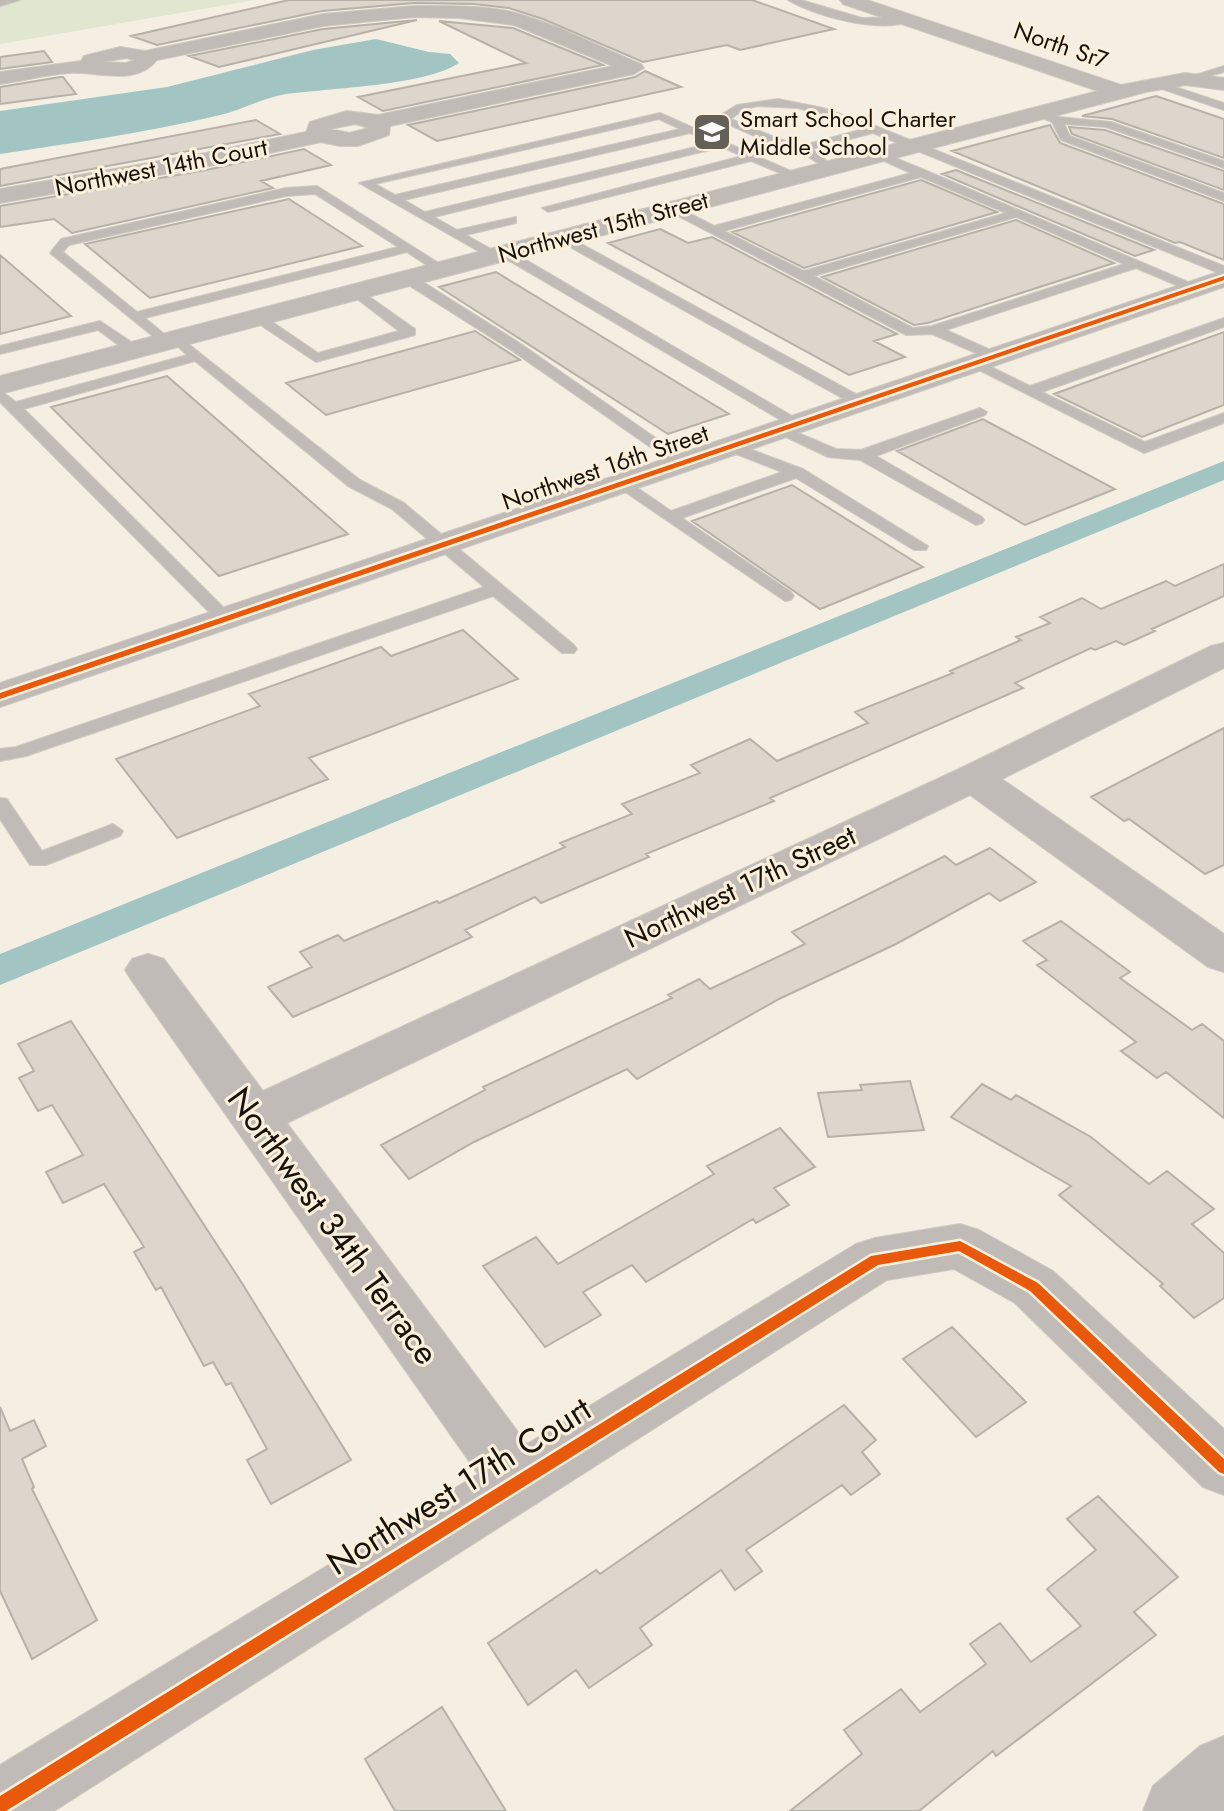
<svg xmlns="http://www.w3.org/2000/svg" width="1224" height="1811" font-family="Jost,sans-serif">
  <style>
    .green { fill: #e0e6d0 }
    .water { fill: #a2c4c3 }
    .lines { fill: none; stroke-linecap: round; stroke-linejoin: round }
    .canal { fill: #a2c4c3; fill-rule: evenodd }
    .building { fill: #dcd6cc; stroke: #b7b2a8; stroke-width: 2 }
    .service-casing { stroke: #cfcac2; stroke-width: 2 }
    .minor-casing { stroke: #cfcac2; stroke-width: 2 }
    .service { fill: #c0bbb6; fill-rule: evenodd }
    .minor { fill: #c0bbb6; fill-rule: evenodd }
    .cycleway-casing { stroke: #fcefdb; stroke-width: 5 }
    .cycleway { fill: #e8590c; fill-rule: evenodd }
    .labels { text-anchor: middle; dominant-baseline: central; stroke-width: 6; stroke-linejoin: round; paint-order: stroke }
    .far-street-label { font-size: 24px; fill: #18130a; stroke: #fcefdb }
    .far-poi-label { font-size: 24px; fill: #18130a; stroke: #fcefdb; text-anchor: start }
    .street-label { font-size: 28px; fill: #18130a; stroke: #fcefdb }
    .near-street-label { font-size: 34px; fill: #18130a; stroke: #fcefdb }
  </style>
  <rect width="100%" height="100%" fill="#f4eee3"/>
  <path class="green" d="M0,0H255L0,44Z"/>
  <path class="water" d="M376,39L429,52L450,54L459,63C424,86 330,88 286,94C262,98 240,111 216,116C145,133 72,143 0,154V111L167,87L313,50Z"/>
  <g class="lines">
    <path class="canal" d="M1224,461V480L0,985V954Z"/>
  </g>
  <path class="building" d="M289,0H752L834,29L740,50L727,45L643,62L543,19L509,8L473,4L414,3L322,11L157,45L131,36Z
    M417,20L219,67L189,56L323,29Z
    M439,21L513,28L603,65L383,111L358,97L526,63Z
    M44,51L52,62L0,69V57Z
    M645,71L681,87L437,141L408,125L635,77Z
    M60,77H63L76,94L0,104V87Z
    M1156,96L1224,119V158L1112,119L1082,116Z
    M256,120L280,134L0,186V169Z
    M1050,125L1060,143L1224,204V260L1180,242L1175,243L952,151Z
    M1069,127L1105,130L1224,171V190L1072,134Z
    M304,149L331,165L261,181L273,188L72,233L54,219L0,227V206L206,170Z
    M956,170L1154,250L1135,256L942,174Z
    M921,180L997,212L804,268L732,232Z
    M289,199L362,246L150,298L85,244Z
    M1016,220L1114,263L928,323L914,325L822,277Z
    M660,229L688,243L712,237L897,334L874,341L905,357L849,375L608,243Z
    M0,255L71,316L0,334Z
    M496,272L729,414L668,434L439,287Z
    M475,331L520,360L326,415L286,383Z
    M1224,332V405L1142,437L1054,394Z
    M167,376L348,534L219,576L51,407Z
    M983,419L990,423L1115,489L1025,525L897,451Z
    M792,485L923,567L820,609L692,521Z
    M1224,564V596L1152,629L1155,631L1124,645L1116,641L1095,650L1091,648L1015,683L1023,688L770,798L774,801L646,854L649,857L541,903L535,897L465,930L472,937L400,970L293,1017L268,987L312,967L300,952L338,935L344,941L437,901L439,903L565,847L560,843L632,814L622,804L700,773L691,765L750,739L777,761L868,723L855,712L953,673L950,671L1021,640L1016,637L1050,623L1040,617L1082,598L1101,609L1166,581L1175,586Z
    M463,630L518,679L309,758L328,779L177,838L116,759L260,706L249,694L381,647L391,656Z
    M1224,728V865L1205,874L1129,819L1124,821L1091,797Z
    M990,848L1036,882L1000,901L989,893L896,944L779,999L637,1079L627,1069L474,1142L409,1179L381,1145L485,1090L483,1087L672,998L668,995L699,979L710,989L805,944L792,932L945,856L956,865Z
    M1061,921L1130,972L1120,978L1192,1030L1202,1024L1224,1041V1118L1166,1072L1157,1078L1121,1051L1136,1042L1037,965L1047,960L1023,941Z
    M71,1021L240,1280L351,1460L271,1504L247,1460L267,1449L231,1383L226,1385L213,1362L204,1366L161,1287L156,1290L134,1252L144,1247L104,1184L63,1203L46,1172L83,1155L52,1105L38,1111L19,1078L34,1071L18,1044Z
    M910,1081L924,1130L828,1137L818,1093L862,1090L860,1085Z
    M982,1084L1011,1100L1016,1095L1091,1137L1149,1184L1167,1171L1214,1209L1192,1224L1224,1253V1298L1194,1318L1160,1286L1163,1284L1059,1195L1071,1186L951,1117Z
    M780,1128L815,1167L774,1188L789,1205L756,1223L753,1219L646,1282L632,1265L583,1292L601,1315L545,1347L483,1266L536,1237L558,1264L714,1174L707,1166Z
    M952,1327L1026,1402L976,1437L903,1359Z
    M844,1405L876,1440L862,1452L880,1474L851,1495L842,1485L746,1550L762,1571L735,1590L721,1570L640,1628L652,1645L589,1688L576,1670L528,1705L488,1643L596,1570L600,1574Z
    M0,1407L10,1431L34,1420L46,1446L22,1459L34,1487L32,1489L97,1620L32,1659L0,1591Z
    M1098,1496L1178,1577L1134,1612L1156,1635L996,1756L993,1751L919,1811H790L862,1754L844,1730L901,1689L920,1712L986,1664L970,1644L1000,1623L1031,1662L1081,1626L1047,1589L1096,1550L1067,1519Z
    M442,1707L506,1811H395L365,1759Z"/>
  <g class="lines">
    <g class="service-casing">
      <path id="service" d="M0,0H20L0,6Z
        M788,0H801L862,18L906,17L911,20C883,35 814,16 788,0Z
        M1224,66V72L1191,81L1186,78Z
        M1154,80L1224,103V110L1150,85L1149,83Z
        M778,99L823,108L878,127L1224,266V275L873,133L812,149L833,166V170L829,171L800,151L772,144L721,121L722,114L737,105ZM758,106L798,108L863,129L804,145L779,139L731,119L744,109Z
        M1039,110L1059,117L1111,122L1224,161V168L1106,127L1064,124L1070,136L1224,193V201L1061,140L1052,122L1035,115L1034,113Z
        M660,113L802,176L792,178L751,161L548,212L542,208L742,156L722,147L434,217L457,230L516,217V223L466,235L498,253L500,256L494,260L359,183ZM659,119L680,129L395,195L375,184ZM690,133L712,143L425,212L404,200Z
        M875,153H883L927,171L1202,288L1190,291L1136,268L946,330L997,353V359L992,360L932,334L906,335L665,209L675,206L714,226L911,173L875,157ZM921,177L1006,213L804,271L724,231ZM1016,217L1124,264L932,326L913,328L814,276Z
        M317,186L448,269L437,272L407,252L145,318L170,339L172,342L165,346L50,253L61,239L286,188ZM315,194L398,247L137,312L63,252L69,245L286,196Z
        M563,234L863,398L865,401L863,404H853L559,241V235Z
        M501,250H509L804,423L796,428L791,426L501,256Z
        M402,275H412L521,344L690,462L682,467L676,465L511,350L402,281Z
        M357,288L415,329V335L316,362L250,318L262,315L318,353L399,331L352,295V289Z
        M1224,318V327L1042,392L1145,442L1224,413V423L1144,453L965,363L972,359L977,360L1030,386Z
        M100,321L139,347V353H129L98,330L0,354V346Z
        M177,335L360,480L404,503L574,645L577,649L574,653H562L493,596L26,756L0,761V749L16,747L484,587L392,509L348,486L195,361L24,409L235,619L232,623H220L0,402V390L16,402L187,355L170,339Z
        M980,408L987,412L985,415L876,456L982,517L984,520L982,523L976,525L860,460L828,457L769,429L777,424L836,449L861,450Z
        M728,441L803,469L928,546L926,550H914L796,478L682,518L791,592L794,596L791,600L785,601L612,483L614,480H626L671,511L782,472L723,449L720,446Z
        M0,798L7,799L42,851L113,824L123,831L120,836L46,865H30L0,819Z"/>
    </g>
    <g class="minor-casing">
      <path id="minor" d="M840,0H867L1121,85L1185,73L1224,78V90L1185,85L1146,92L0,394V376L1098,91L843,4Z
        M414,6C445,6 478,5 508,11C554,22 597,46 641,64L644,68L634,74L390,126L389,135L358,146H340L321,142L205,167L0,203V189L205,153L306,132L310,122L347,111L378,115L613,66L514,25L459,18L414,17L323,26L157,60C136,87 97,71 68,73C45,75 23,81 0,84V72L81,61L84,56L120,47L145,51L323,14ZM127,58L134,60L126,63L102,62ZM355,124L369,128L349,133L330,129Z
        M1224,270V287L0,707V683Z
        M1224,643V668L1002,779L1224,934V972L1208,967L970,795L287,1123L527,1444L856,1244L875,1238L960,1224L979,1230L1053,1271L1224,1429V1495L1203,1487L1015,1303L954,1269L887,1280L54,1811H0V1765L478,1474L132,981L125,970L132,959L148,954L164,959L263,1091L959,769L1211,646Z
        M1224,1736V1811H1143L1153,1786L1200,1746Z"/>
    </g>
    <use href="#service" class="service"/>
    <use href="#minor" class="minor"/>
    <g class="cycleway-casing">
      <path id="cycleway" d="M1224,276V280L0,699V693Z
        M960,1241L1038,1283L1224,1459V1474L1219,1472L1030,1291L959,1251L878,1265L6,1811H0V1796L871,1256Z"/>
    </g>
    <use href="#cycleway" class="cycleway"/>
  </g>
  <defs>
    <g id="school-square" transform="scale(2)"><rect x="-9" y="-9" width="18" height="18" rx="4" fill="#656056" stroke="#fcefdb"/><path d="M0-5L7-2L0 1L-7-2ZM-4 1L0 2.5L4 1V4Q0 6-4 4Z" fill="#fff"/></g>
  </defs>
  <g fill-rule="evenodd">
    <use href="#school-square" x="712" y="132"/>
  </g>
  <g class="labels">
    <g class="far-street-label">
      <text transform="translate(1061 45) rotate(19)">North Sr7</text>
      <text transform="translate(161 167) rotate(-11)">Northwest 14th Court</text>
      <text transform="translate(603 227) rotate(-15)">Northwest 15th Street</text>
      <text transform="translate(605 467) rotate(-19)">Northwest 16th Street</text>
    </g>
    <g class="far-poi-label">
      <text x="740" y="118">Smart School Charter<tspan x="740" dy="28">Middle School</tspan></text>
    </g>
    <g class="street-label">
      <text transform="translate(740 887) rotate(-25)">Northwest 17th Street</text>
    </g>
    <g class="near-street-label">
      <text transform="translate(333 1226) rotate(54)">Northwest 34th Terrace</text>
      <text transform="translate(459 1486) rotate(-32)">Northwest 17th Court</text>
    </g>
  </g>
</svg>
